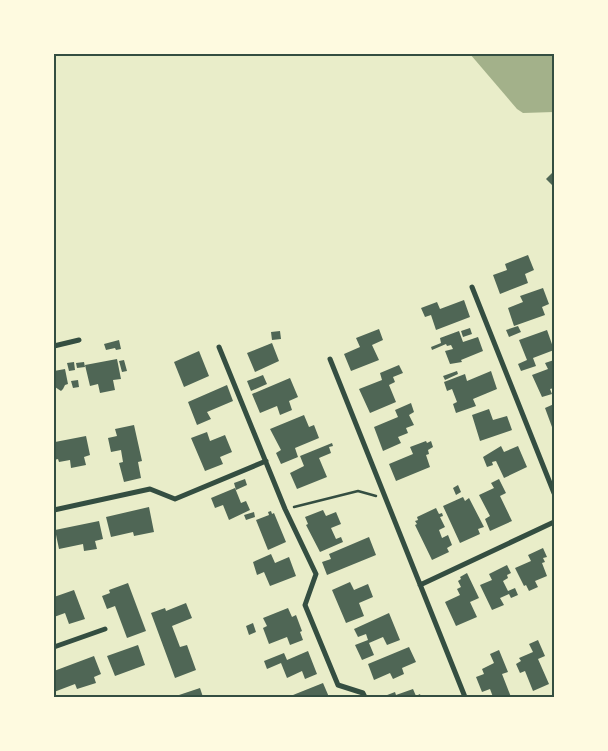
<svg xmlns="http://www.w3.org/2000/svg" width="608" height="751" font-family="Helvetica,sans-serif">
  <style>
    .water { fill: #a3b18a }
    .building { fill: #4f6655 }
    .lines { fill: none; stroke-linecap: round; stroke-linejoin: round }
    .path { stroke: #344e41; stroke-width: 2.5 }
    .minor { stroke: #344e41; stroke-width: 5 }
    .neatline { fill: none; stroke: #344e41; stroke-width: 2 }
  </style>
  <rect width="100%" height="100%" fill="#e9edc9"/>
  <path class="water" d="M470,54H554V112L523,113L517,109Z"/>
  <path class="building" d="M554,171V187L546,179Z
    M528,255L534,270L525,274L528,283L500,294L493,275L507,270L505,264Z
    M543,288L549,304L542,307L545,315L514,326L508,308L523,302L520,296Z
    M464,300L470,317L436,330L431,315L425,317L421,308L437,302L440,309Z
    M518,326L521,332L509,337L506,330Z
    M470,328L472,334L463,337L461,331Z
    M379,329L383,340L372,345L379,360L351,371L344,354L360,347L356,338Z
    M547,330L554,350L533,358L536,366L521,371L518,364L527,360L519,340Z
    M280,331L281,339L272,340L271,332Z
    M459,331L463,342L478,337L483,351L461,360L462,362L450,364L445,351L453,349L451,345L447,346L446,344L432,350L431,347L441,343L440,338Z
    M119,340L121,349L116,350L115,348L106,350L104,344Z
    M272,343L279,361L255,372L247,353Z
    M199,351L209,376L184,387L174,362Z
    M117,359L121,379L113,380L115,390L100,393L98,384L90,386L85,365Z
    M124,360L127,371L122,372L119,361Z
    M554,360V388L550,389L552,394L542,397L532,375L548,369L545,363Z
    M74,362L75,370L69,371L67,363Z
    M84,362L85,367L77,368L76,363Z
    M399,365L403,373L393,377L395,382L389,385L396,402L370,413L359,389L382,380L380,373Z
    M65,369L68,384L65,385L63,389L61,391L55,387L54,371Z
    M457,371L458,374L445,380L443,376Z
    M491,371L497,389L473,399L476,406L456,413L453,404L457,402L452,389L447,391L444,382L465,374L467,381Z
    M263,375L267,384L251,391L247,381Z
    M290,378L298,397L289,401L292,410L280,415L277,406L260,413L252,394Z
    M78,380L79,387L73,388L71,381Z
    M227,385L233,401L207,412L211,419L197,425L188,402Z
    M411,403L414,412L409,415L414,425L406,428L408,433L398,437L401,443L383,451L374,427L398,417L395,410Z
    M554,404V426L552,427L545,408Z
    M489,409L493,420L507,416L512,430L480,441L472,415Z
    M304,415L309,427L314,425L319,438L295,448L298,457L281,464L276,453L281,450L270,429Z
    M134,425L142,461L138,462L141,478L124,482L119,463L123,462L121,450L111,452L108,438L117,436L115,429Z
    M207,432L210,441L225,435L232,452L220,457L223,464L205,471L191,438Z
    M86,436L90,455L84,457L86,465L71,468L70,460L59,462L58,459L54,460L55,442Z
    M426,441L427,443L431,441L433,447L428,450L429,454L426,455L430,467L396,481L389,464L413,454L410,447Z
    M332,443L333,446L329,447L331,453L319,458L327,477L297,489L290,473L304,466L300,456Z
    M501,446L504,452L518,446L527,467L504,478L496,461L492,462L493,465L487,467L483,457Z
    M245,479L247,485L236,490L234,483Z
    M499,479L506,493L500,496L512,521L490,531L485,519L490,516L479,495L494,488L491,483Z
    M458,485L461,492L456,495L453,488Z
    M235,488L241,503L246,501L250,510L229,520L223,505L215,508L211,498Z
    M463,497L465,501L469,498L484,527L478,529L480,534L460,543L443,506Z
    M149,507L154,532L134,536L133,532L111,537L106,517Z
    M436,508L439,514L442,513L443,516L440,517L445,527L439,530L442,538L448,535L452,545L447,548L449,552L432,560L415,525L417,524L415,521L418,520L417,517Z
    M323,510L326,516L336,512L341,524L331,528L336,539L341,537L343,542L320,552L306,525L308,524L305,517Z
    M271,511L272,514L274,513L286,542L268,550L256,520L269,515L268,512Z
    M254,512L255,517L246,520L244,515Z
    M99,521L103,539L95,541L97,549L84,551L83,544L59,549L55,530Z
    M369,537L376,555L327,575L322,562L331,559L329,554Z
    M543,548L547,557L543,558L545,562L542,563L547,576L535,581L538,587L529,591L526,585L524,586L515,568L531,561L528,555Z
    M271,554L275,563L289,557L296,576L270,586L264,572L257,575L253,562Z
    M507,565L511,573L507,575L508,578L503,581L508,591L515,588L518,595L511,598L509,594L500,598L504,605L492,610L480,585L492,580L489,574Z
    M467,573L479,598L470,602L477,617L456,626L445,602L460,595L457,589L461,587L458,581L461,579L460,577Z
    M350,582L354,590L368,584L373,597L359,603L364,616L346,623L332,590Z
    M128,583L146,631L127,638L115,606L107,609L102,596L110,593L109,590Z
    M74,590L85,619L69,624L65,613L54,617V597Z
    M186,603L192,618L172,626L180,647L187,645L196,670L175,678L151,613L165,608L166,611Z
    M288,608L292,617L296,615L302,631L300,632L303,640L290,645L287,637L269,644L263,628L267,626L263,618Z
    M389,613L400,640L387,645L383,637L369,643L374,655L362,660L355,645L368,640L366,634L358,637L354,629Z
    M253,623L256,632L249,635L246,626Z
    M538,640L545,656L538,659L549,684L533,691L525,671L520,673L516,664L521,661L519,658L533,652L529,644Z
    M138,645L145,665L115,676L107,656Z
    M409,647L416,662L402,668L404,674L393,679L390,673L374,680L368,664Z
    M499,650L508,672L502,674L511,697H493L490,689L482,692L476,677L484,674L482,669L494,663L490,654Z
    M308,651L317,674L305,679L302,671L287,678L281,663L267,669L264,661L284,653L287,660Z
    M94,656L101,674L94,677L96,683L77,689L75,684L54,692V671Z
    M323,683L329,697H288Z
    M200,688L203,697H173Z
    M413,689L416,696L420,694L421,697H382L395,692L396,695Z"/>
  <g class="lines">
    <path class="path" d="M294,507L358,491L376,496"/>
    <path class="minor" d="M472,287L554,493
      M54,346L79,340
      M219,347L285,509L316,574L305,605L338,685L363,693L365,697
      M330,359L465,697
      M54,510L150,489L175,499L266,461
      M420,585L554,522
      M54,647L105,629"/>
  </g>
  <rect width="608" height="751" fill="none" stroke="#fefae0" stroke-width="110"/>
  <rect x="55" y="55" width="498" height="641" class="neatline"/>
</svg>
